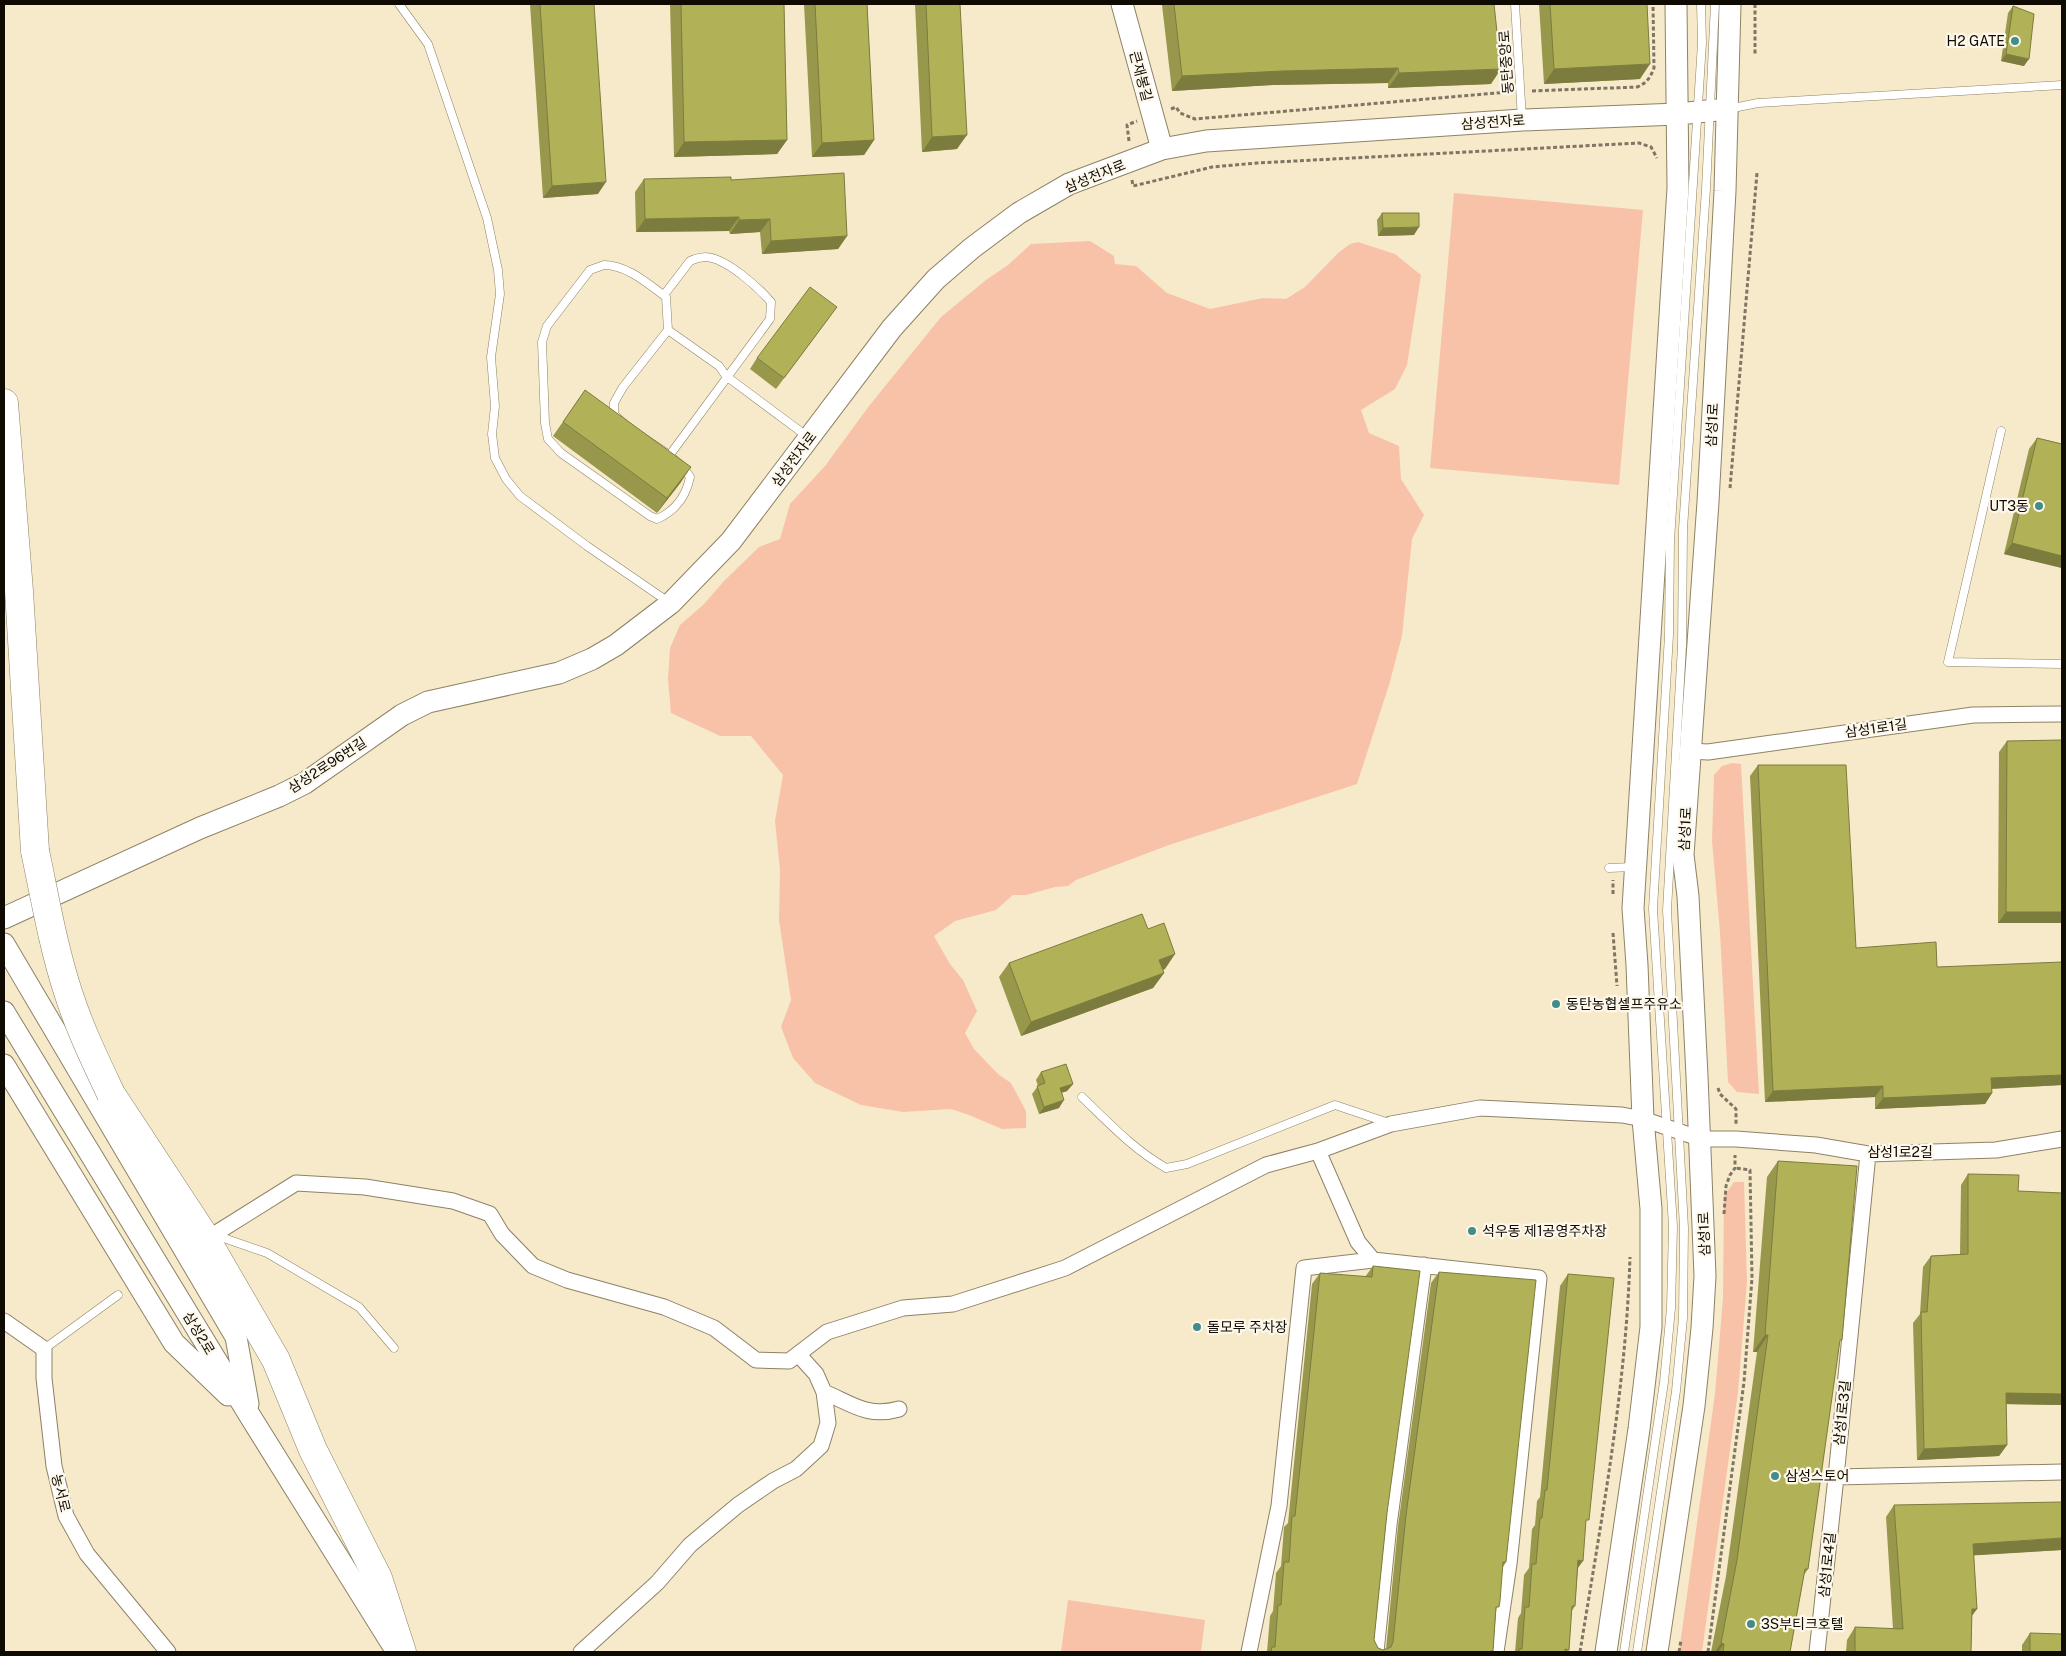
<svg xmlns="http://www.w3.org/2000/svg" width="2066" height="1656" font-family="'Public Sans','Noto Sans KR',sans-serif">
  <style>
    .green { fill: #f8c2a8 }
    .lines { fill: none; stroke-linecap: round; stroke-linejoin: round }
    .lane-casing { stroke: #8e8265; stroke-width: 9 }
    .street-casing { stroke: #8e8265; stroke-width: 17 }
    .secondary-casing { stroke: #8e8265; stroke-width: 23 }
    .highway-casing { stroke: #8e8265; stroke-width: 29 }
    .path { stroke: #7e7662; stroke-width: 3; stroke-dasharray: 4 2.5; stroke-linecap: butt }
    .lane { stroke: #fff; stroke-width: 8 }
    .street { stroke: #fff; stroke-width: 15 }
    .secondary { stroke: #fff; stroke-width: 21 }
    .highway { stroke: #fff; stroke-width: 28 }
    .highway-bridge-casing { stroke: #8e8265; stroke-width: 29; stroke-linecap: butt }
    .highway-bridge { stroke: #fff; stroke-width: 28 }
    .wall { fill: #98984c }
    .shaded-wall { fill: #7c7c3e }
    .building { fill: #b1b158; stroke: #7c7c3e }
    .poi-dot { fill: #448c89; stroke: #fdf8eb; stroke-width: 2 }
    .labels { text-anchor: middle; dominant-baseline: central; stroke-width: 4.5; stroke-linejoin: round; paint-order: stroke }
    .poi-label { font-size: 14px; fill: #0f0b03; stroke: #fdf8eb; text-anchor: start }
    .street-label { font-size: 14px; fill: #0f0b03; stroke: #fdf8eb }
  </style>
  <rect width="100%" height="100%" fill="#f7eaca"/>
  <path class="green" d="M1454,193L1643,210L1619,485L1430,468Z
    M1090,241L1114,256L1115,264L1136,266L1167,293L1210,309L1263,298L1286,299L1305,287L1338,253L1350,244L1358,242L1395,254L1421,275L1407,365L1395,389L1361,410L1369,433L1399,446L1401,479L1424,515L1412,539L1402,636L1389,685L1357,784L1169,845L1076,880L1068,886L1055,887L1026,895H1013L996,910L955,921L934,936L950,964L963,980L977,1011L965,1033L974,1049L998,1074L1011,1083L1026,1111V1128L1002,1129L969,1115L951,1109L903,1112L861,1105L815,1083L793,1058L781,1027L791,1000L779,920L780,870L775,821L783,775L751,736H720L671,713L668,679L670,648L680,625L704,604L724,581L759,547L780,539L790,504L825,466L869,406L941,317L986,280L1008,265L1031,244Z
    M1732,763L1741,764L1759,1094L1737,1092L1728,1082L1720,932L1712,841L1714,775L1722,766Z
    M1734,1182H1744L1747,1282L1738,1392L1702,1652H1679L1715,1394L1723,1298L1724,1196Z
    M1068,1600L1205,1620L1201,1652H1061Z"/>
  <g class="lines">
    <g class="lane-casing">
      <path id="lane" d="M399,4L428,44L487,218L498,270L500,294L491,357L495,406L492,434L495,458L506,479L520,496L587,546L670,603
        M1515,4L1522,119
        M1728,109L1758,103L2062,85
        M604,265C627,265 648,284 666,297L668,330L623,387L614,403V414C636,439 672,449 690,477C686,497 675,511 657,519L650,516L561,453L548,439L545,423L542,342L547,326L590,270Z
        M664,295L690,261C694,259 701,257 706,257C726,258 758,287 771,302L770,319L669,456
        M668,330L719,366L726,376L808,437
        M2001,431L1948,662L2062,664
        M1609,868L1633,867
        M1082,1097C1109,1123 1133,1149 1166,1168L1187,1164L1335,1105L1389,1123
        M215,1235L267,1253L359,1307L394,1348
        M44,1349L118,1295
        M1624,1652L1664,1382L1671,1308L1673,1226L1653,909L1669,635L1670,541L1702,43L1701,4
        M1637,1652L1676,1391L1683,1318L1684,1228L1667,910L1682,646L1683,529L1706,189L1715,4"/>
    </g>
    <g class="street-casing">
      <path id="street" d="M1690,751L1708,752L1973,715L2062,714
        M1318,1151L1358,1242L1373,1260
        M1868,1154L1836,1477L2062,1472
        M213,1235L296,1183L365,1187L453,1201L490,1214L502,1234L533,1266L567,1280L664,1307L714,1328L756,1360L789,1361L827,1332L903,1308L953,1304L1065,1268L1266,1165L1318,1151L1391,1124L1480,1108L1622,1115L1643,1119L1701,1139H1736L1816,1145L1868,1154L1996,1150L2062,1139
        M4,1321L44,1349V1378L54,1466L66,1516L87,1554L168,1652
        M824,1392C852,1404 868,1418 899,1409
        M581,1652L657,1583L690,1545L738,1505L773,1481L796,1469L821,1446L828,1423L824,1392L816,1374L798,1354
        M1249,1652L1279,1506L1304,1268L1373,1260L1539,1278L1509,1564L1496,1652
        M1376,1652L1389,1525L1424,1265
        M1817,1652L1836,1477"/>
    </g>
    <g class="secondary-casing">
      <path id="secondary" d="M1122,4L1162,149
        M4,918L200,828L279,796L305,783L402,715L428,702L559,673L592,659L616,645L671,603L731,541L892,328L936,279L972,248L1019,213L1069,184L1162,149L1206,141L1522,120L1678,114L1727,109
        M4,944L236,1337L248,1404
        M4,1012L250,1416L392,1644
        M4,1065L174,1343L228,1395
        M1606,1652L1639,1429L1651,1327V1209L1643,1119L1637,965L1633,908L1678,188L1676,4
        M1657,1652L1694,1406L1702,1328L1705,1276L1697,1076L1688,896L1683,855L1708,502L1725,191L1730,4"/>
    </g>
    <g class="highway-casing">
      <path id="highway" d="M4,403L19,591L35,851
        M111,1094L203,1234L276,1360L313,1450L378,1578L402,1652"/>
    </g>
    <path class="path" d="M1755,4V56
      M1532,91L1637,87C1647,83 1650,78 1654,68L1653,4
      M1171,109L1176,107L1180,113L1195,119L1508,92
      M1129,141L1127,125L1137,121
      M1132,180L1133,186L1212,167L1257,163L1639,143L1651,147L1657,158
      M1730,488L1757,173
      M1613,894V880
      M1613,933L1617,986
      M1718,1088L1720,1094L1736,1109V1124
      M1724,1214L1726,1186L1730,1175L1735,1168V1155
      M1580,1652C1601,1521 1626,1390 1630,1257
      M1679,1652L1681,1640
      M1708,1652L1744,1382L1752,1278L1750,1170L1735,1168"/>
    <use href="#lane" class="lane"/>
    <use href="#street" class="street"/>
    <use href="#secondary" class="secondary"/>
    <use href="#highway" class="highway"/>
    <g class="highway-bridge-casing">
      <path id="highway-bridge" d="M35,851C45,898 53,946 68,992C79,1027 95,1060 111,1094"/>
    </g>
    <use href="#highway-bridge" class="highway-bridge"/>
  </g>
  <path class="wall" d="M530,4H594L598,194L543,198Z
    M670,4H784L787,140L777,154L674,157Z
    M804,4H867L874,140L864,155L812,157Z
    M915,4H960L957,149L922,152Z
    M1163,4H1494L1491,84L1388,88V83L1273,85L1172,91L1162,5Z
    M1539,4H1647L1640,79L1544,84Z
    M2013,6L2024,66L2001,61L2008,13Z
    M644,179L731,180L847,236L838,249L762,254L760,232L730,234L729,231L636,232L635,192Z
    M1382,213L1414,235L1378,236L1377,220Z
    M829,318L776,389L750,369L757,358Z
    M585,390L681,482L657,513L553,436Z
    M2037,438L2062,444V568L2004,554L2029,449Z
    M2007,741L2062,923H1998L1999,752Z
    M1758,765L1856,948L1937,967L2062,1085L1992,1089V1093L1985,1104L1875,1109V1097L1765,1102L1750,776Z
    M1148,929L1165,969L1162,970L1164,973L1153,988L1021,1036L999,977L1009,963Z
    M1041,1072L1073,1084L1067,1091L1061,1093L1059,1108L1039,1114L1032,1094L1038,1086L1036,1080Z
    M1778,1161L1839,1343L1808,1569L1804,1575L1790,1652H1711L1726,1576L1757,1352H1753L1767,1177Z
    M1968,1174L2018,1191L2062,1193V1405L2006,1404L2007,1445L1999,1456L1917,1460L1913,1323L1920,1314L1923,1267L1931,1256L1960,1254L1961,1185Z
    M1373,1266L1387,1513L1374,1640L1378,1648L1383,1650L1386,1649L1398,1526L1431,1283L1439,1272L1506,1562L1503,1567L1496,1612L1493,1651L1492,1652H1267L1270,1616L1273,1611L1276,1573L1281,1566L1284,1527L1288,1523L1312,1284L1320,1273L1365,1277Z
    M1568,1274L1586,1524L1578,1568L1575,1606L1571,1612L1569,1650L1567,1652H1515L1518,1618L1521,1613L1524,1575L1529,1568L1532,1529L1535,1525L1537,1501L1540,1497L1560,1286Z
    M1894,1505L2062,1550L1974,1555L1977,1609L1972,1615L1971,1652H1846L1847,1640L1855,1627L1893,1629L1886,1517Z
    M2030,1633L2062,1652H2022V1645Z"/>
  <path class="shaded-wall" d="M2006,54L2029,59L2024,66L2001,61Z
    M1650,64L1640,79L1544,84L1554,69Z
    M1398,68L1388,83L1273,85L1172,91L1182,76L1283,71Z
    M1501,69L1491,84L1388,88L1399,73Z
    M967,135L957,149L922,152L932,137Z
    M787,140L777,154L674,157L684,142Z
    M874,140L864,155L812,157L822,143Z
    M606,182L598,194L543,198L552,186Z
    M739,217L729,231L636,232L645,219Z
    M770,219L760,232L730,234L739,220Z
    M1419,227L1414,235L1378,236L1383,228Z
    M847,236L838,249L762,254L771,241Z
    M691,467L681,482L657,513L667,498Z
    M2012,543L2062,556V568L2004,554Z
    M2006,912H2062V923H1998Z
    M1175,954L1165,969L1148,975L1159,960Z
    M1164,973L1153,988L1021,1036L1031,1022Z
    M2062,1075V1085L1983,1089L1991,1078Z
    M1073,1084L1067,1091L1055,1095L1060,1088Z
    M1883,1086L1875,1097L1765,1102L1773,1091Z
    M1992,1093L1985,1104L1875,1109L1883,1098Z
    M1064,1100L1059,1108L1039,1114L1044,1107Z
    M1765,1335H1768L1757,1352H1753Z
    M2006,1393L2062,1394V1405L1998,1404Z
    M2007,1445L1999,1456L1917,1460L1924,1449Z
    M2062,1538V1550L1964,1556L1973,1544Z
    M1578,1560L1583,1561L1575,1572Z
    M1972,1609H1977L1968,1621Z
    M1721,1643L1724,1644L1718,1652H1715Z"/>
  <path class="building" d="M540,4H594L606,182L552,186Z
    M681,4H784L787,140L684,142Z
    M815,4H867L874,140L822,143Z
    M926,4H960L967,135L932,137Z
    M1174,4H1494L1501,69L1399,73L1398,68L1283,71L1182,76Z
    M1550,4H1647L1650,64L1554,69Z
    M2013,6L2034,14L2029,59L2006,54Z
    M844,173L847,236L771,241L770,219L739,220V217L645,219L644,179L731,177V180Z
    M1382,213H1419V227L1383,228Z
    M810,287L837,307L784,378L757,358Z
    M585,390L691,467L667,498L563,422Z
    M2037,438L2062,444V556L2012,543Z
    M2062,740V912H2006L2007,741Z
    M1758,765H1846L1856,948L1936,942L1937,967L2062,962V1075L1991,1078L1992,1093L1883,1098V1086L1773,1091Z
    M1142,914L1148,929L1164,923L1175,954L1159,960L1164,973L1031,1022L1009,963Z
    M1066,1064L1073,1084L1060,1088L1064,1100L1044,1107L1037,1086L1045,1083L1041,1072Z
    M1778,1161L1857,1166L1842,1340H1840L1808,1569H1805L1790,1652H1723L1724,1644L1721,1643L1737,1560L1768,1335H1765Z
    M1968,1174L2019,1175L2018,1191L2062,1193V1394L2006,1393L2007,1445L1924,1449L1921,1312H1927L1931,1256L1968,1254Z
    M1373,1266L1420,1271L1387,1513L1374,1640L1378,1648L1383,1650L1391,1647L1393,1642L1406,1515L1439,1272L1536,1280L1507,1552L1506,1562H1503L1500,1601L1499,1607H1496L1493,1651H1490V1652H1271L1272,1647H1275L1278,1605H1281L1284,1562H1289L1292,1516H1295L1320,1273L1372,1277Z
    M1568,1274L1614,1278L1589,1520H1586L1583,1561L1578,1560L1575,1606H1572L1569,1650L1565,1649V1652H1519V1649H1522L1525,1607H1529L1532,1564H1536L1540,1518H1542L1545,1490H1547Z
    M2062,1502V1538L1973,1544L1977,1609H1972L1971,1652H1855V1627L1903,1629L1894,1505Z
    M2030,1633L2062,1634V1652H2030Z"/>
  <g class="poi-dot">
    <circle cx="2015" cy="41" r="5"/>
    <circle cx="2039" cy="506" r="5"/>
    <circle cx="1556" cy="1004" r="5"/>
    <circle cx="1472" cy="1231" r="5"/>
    <circle cx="1197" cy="1327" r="5"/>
    <circle cx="1775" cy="1476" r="5"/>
    <circle cx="1751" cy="1624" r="5"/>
  </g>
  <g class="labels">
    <g class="poi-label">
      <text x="2005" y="41" text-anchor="end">H2 GATE</text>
      <text x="2029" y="506" text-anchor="end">UT3동</text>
      <text x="1566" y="1004">동탄농협셀프주유소</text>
      <text x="1482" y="1231">석우동 제1공영주차장</text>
      <text x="1207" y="1327">돌모루 주차장</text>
      <text x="1785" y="1476">삼성스토어</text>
      <text x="1761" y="1624">3S부티크호텔</text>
    </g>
    <g class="street-label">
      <text transform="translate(1506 62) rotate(-94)">동탄중앙로</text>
      <text transform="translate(1141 76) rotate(75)">큰재봉길</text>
      <text transform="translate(1493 122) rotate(-4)">삼성전자로</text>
      <text transform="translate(1095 176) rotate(-22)">삼성전자로</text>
      <text transform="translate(1712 425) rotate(-87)">삼성1로</text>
      <text transform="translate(794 459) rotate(-53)">삼성전자로</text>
      <text transform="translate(1876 728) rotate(-8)">삼성1로1길</text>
      <text transform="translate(327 765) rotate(-33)">삼성2로96번길</text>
      <text transform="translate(1685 829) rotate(-87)">삼성1로</text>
      <text x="1900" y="1152">삼성1로2길</text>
      <text transform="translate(1704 1234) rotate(-92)">삼성1로</text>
      <text transform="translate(199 1333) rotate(59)">삼성2로</text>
      <text transform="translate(1842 1413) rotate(-84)">삼성1로3길</text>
      <text transform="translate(61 1493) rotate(76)">농서로</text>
      <text transform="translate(1827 1565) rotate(-84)">삼성1로4길</text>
    </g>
  </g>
  <rect width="2066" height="1656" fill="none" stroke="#0f0b03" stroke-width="10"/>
</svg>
